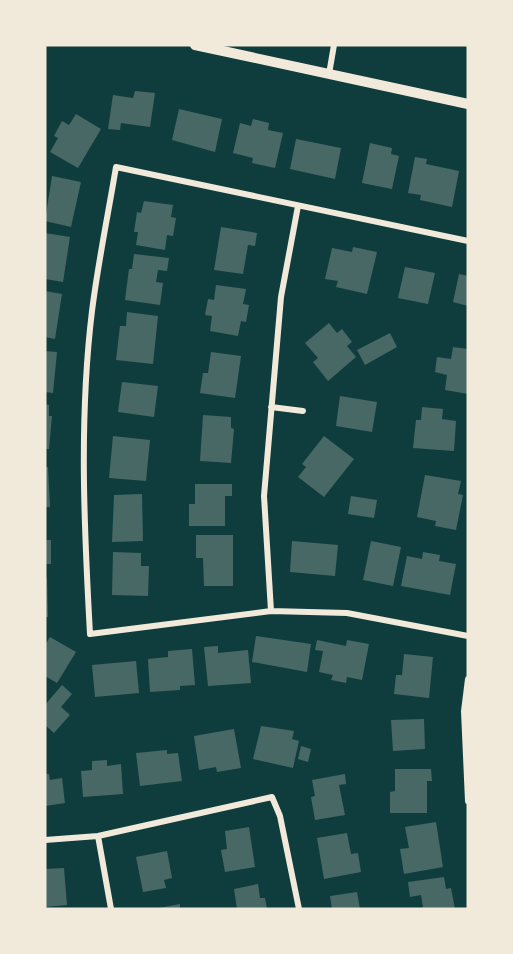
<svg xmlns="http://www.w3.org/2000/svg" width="513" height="954" font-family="'Work Sans',sans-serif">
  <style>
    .building { fill: #486865 }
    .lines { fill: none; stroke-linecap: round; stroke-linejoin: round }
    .minor { stroke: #f1e9da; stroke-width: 6 }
    .secondary { stroke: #f1e9da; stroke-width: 10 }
  </style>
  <rect width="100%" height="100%" fill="#0f3d3e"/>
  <path class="building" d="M135,91L155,93L150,127L121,123L120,130L108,129L113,95L133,98Z
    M179,109L222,119L215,152L172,140Z
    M76,114L101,129L78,168L50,152L58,138L54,136L62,121L69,125Z
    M253,119L269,123L268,130L283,133L275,168L252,163L253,158L233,153L240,123L251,126Z
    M296,139L341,148L335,179L290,169Z
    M370,143L392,148L391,154L399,156L392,189L362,183Z
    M415,157L427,159L426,164L459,171L452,207L420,200L421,195L408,193Z
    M52,176L81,182L71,227L45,221Z
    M144,201L173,205L171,217L176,218L173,236L167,235L165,250L136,245L138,232H134L137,212L141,213Z
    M221,227L257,233L255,246L248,245L243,274L214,270Z
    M45,233L70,237L63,282L45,279Z
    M353,247L377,252L367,294L336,287L338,281L325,279L332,248L352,252Z
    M134,254L169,258L167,271L158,270L156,282L163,283L160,305L125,300L129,269H132Z
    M405,267L435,273L428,304L398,298Z
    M459,274L468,276V306L453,302Z
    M216,285L246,289L243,304L249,305L246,322L241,321L238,336L210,331L212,316L205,315L208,299L214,300Z
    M45,291L62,294L55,339L45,337Z
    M127,312L158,316L153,364L116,360L120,326H126Z
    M329,323L337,333L342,329L352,342L347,346L356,357L328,381L313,362L318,358L305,343Z
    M390,333L397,347L365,365L357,350Z
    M453,347L468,349V394L445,390L447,375L435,372L437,357L451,359Z
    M45,351L57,352L53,393L45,392Z
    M211,352L241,356L235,398L200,393L203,373H208Z
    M122,382L158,386L154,417L118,412Z
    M340,396L377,402L372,432L336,426Z
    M45,404L49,405V416H52L49,449H45Z
    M422,407L443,409L442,419L456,421L454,451L413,448L416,420H421Z
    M203,415L231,417V428L234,429L231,463L200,461Z
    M113,436L150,440L146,481L109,478Z
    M324,436L354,459L324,497L298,477L306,467L302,464Z
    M45,467H48L50,507H45Z
    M425,475L461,481L458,494L463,495L456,530L435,526L436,521L417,517Z
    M195,484H232V496H225V526H189V504H195Z
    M142,494L143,541L112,542L114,495Z
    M351,496L377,500L374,518L348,514Z
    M196,535H233V586H204L203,558H196Z
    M45,540H51V564H45Z
    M292,541L338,545L335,576L290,572Z
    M371,541L401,547L393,586L363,580Z
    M113,552L141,553V566H149L148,596L112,595Z
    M423,552L440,555L439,561L456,564L450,595L401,586L407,556L422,559Z
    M47,578L48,617H45V579Z
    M256,636L311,644L307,672L252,662Z
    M50,637L76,652L57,683L45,676V645Z
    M317,640L346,646L347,640L369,644L362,680L347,677L346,683L331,680L333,675L319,672L323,651L315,650Z
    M218,646V653L248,650L251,683L208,686L204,647Z
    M192,649L195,685L180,686V690L150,692L148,659L168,657V651Z
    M404,654L433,657L429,698L394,694L396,675H402Z
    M136,661L139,693L95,697L92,665Z
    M62,685L72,694L61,707L70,715L54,733L45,725V705Z
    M424,719L425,749L393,751L391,720Z
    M261,726L294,731L292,739L299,741L293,768L253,759Z
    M234,729L241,768L217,772L216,767L199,770L194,736Z
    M301,746L311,749L308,762L298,759Z
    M167,750V754L178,753L182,781L140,786L136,753Z
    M107,760V766L121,764L123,794L83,797L81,771L92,770V761Z
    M395,769H431L432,781H427V813H390V792L395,791Z
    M45,774H49L50,780L62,778L65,803L45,806Z
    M345,774L346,784L339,785L345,815L315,820L311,797L315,796L312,780Z
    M436,822L443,867L404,874L400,849L409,848L405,827Z
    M249,827L255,867L225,872L221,850L227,849L225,831Z
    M347,833L351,854L358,853L361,872L324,879L317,838Z
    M167,851L172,878L164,880L166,888L143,892L136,857Z
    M64,868L67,905L45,907V869Z
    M444,877L446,889L451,888L455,909H418L423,907L421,895L410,897L408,882Z
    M258,884L260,898H265L267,909H237L234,889Z
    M357,892L360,909H332L330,896Z
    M180,904V909H159V908Z"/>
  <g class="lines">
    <path class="minor" d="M329,74L334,45
      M468,241L116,167C108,215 98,263 92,311C79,418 84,526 90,634L271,611L347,613L468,636
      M271,407L303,411
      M271,611L264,496L281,297L298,206
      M468,679L464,711L468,801
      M98,836L111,909
      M45,840L98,836L272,797L280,816L299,909"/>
    <path class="secondary" d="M195,45L468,104"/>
  </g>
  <rect width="513" height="954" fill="none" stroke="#f1e9da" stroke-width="93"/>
</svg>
